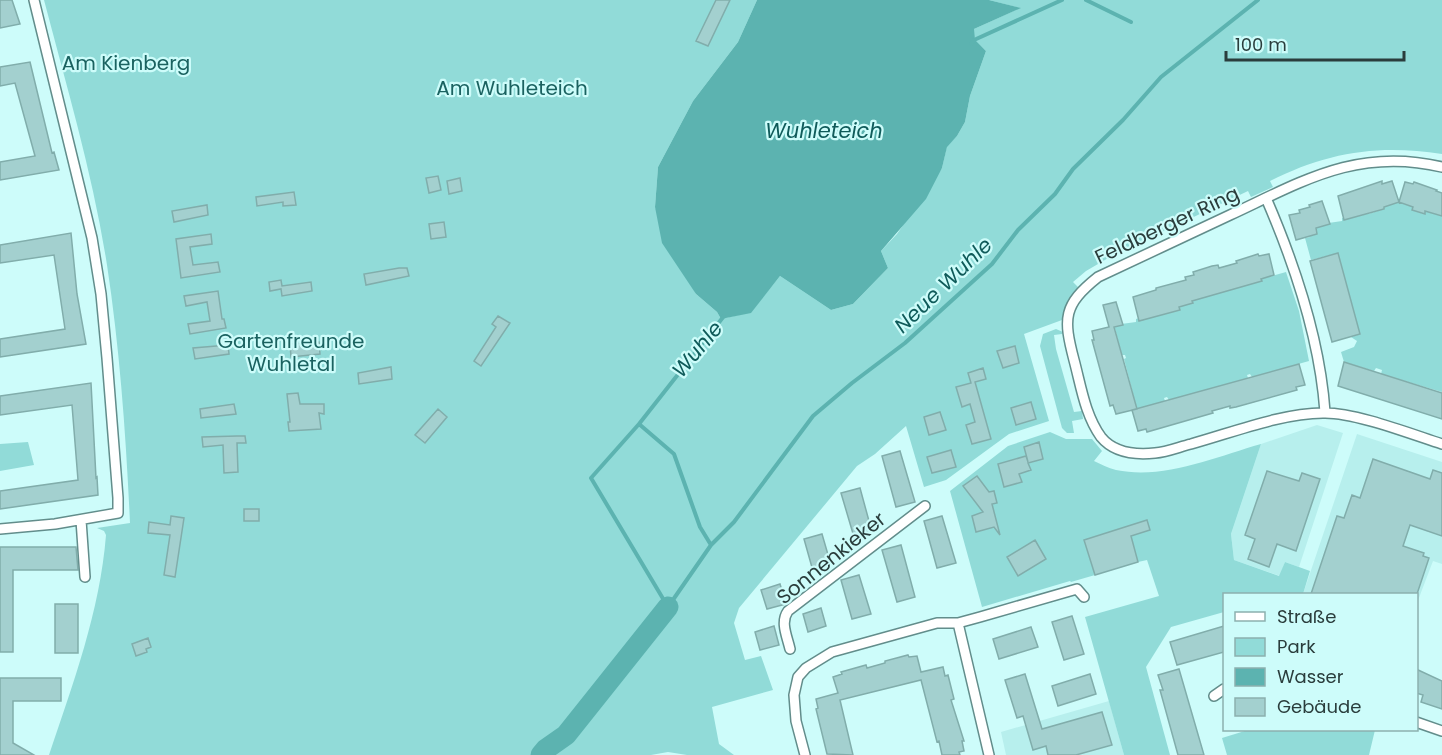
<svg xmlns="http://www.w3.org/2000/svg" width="1442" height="755" font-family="Poppins,sans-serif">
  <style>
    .built { fill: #b7efed }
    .green { fill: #91dbd8 }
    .water { fill: #5cb3b0 }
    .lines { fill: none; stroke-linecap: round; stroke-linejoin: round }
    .stream { stroke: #5cb3b0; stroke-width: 4 }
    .river { stroke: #5cb3b0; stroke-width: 21 }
    .building { fill: #a3d0cf; stroke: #81adab; stroke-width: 1.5 }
    .street-casing { stroke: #628d8b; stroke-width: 12 }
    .street { stroke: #fff; stroke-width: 9 }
    .labels { text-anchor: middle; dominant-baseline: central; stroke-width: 4.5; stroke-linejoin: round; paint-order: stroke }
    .park-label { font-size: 20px; fill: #1a6260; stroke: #cdfcfa }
    .street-label { font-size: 20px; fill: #2a3d3c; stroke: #cdfcfa }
    .water-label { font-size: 21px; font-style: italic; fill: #0f5b5a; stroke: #cdfcfa }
  </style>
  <rect width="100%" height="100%" fill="#cdfcfa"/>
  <path class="built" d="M1317,425L1343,433L1299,567L1285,562L1280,576L1234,560L1231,534L1261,444Z
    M1357,434L1442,462V564L1433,561L1417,603L1416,594H1303Z
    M1109,701L1124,755H1006L1001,732Z"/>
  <path class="green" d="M44,0H757L738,42L693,101L658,167L655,207L696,294L717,312L721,319L751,312L780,276L831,310L853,304L888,268L881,251L897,234L942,168L947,146L957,136L965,122L970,96L986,51L974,40V29L1020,8L989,0H1442V154C1379,144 1327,152 1270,181L1273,187L1251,197L1248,191L1110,257L1086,271L1073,282L1078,287L1068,300L1062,320L1024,334L1049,421L1009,434L946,480L924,487L906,426L875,454L857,466L739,608L734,623L745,660L761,656L773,690L712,707L719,744L734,755H687L668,752L651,755H49C73,684 100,611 106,535L104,531L97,528L130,523C126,436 120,351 107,265C93,175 67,88 44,0Z
    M1398,202L1413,207L1412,210L1424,214L1425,211L1442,216V392L1381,374L1382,370L1376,368L1374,371L1344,362L1341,352L1354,347L1357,341L1351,337L1360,334L1338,253L1311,260L1305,238L1310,237L1309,233L1311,236L1317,234L1315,225L1342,221V218L1350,216L1351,218L1363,215V212L1368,214L1384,209V207Z
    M1286,272L1299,311L1309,361L1252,377L1250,374L1247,375L1248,378L1169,400L1167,397L1164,398L1165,401L1137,409L1124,359L1126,358L1125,355H1122L1114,325L1136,322V319L1192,303L1191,298L1261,281V279Z
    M1056,329L1063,332L1062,334L1054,335L1056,349L1074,412L1082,411L1083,419L1072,421L1074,433H1067L1062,428L1040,346L1043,334Z
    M1050,432L1066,439H1092L1102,451L1094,461C1101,464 1108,468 1116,470C1164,480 1215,457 1261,444L1231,534L1234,560L1279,576L1285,562L1310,571L1303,594H1224V612L1171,627L1146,667L1170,755H1124L1085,617L1159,596L1147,560L1138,562L1128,527L1084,540L1095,575L1071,582L1070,581L982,607L950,491L1008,446Z
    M28,442L34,465L0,471V444Z
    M1248,730H1375L1369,755H1227L1222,738Z"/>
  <path class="water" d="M757,0H989L1021,8L974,29L975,40L986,51L970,96L965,122L957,136L947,147L942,168L926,199L881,251L888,268L853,304L831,310L780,276L751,313L721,319L717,312L696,294L662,243L655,207L658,167L693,101L738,42Z"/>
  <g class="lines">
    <path class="stream" d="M1086,0L1131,22
      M971,44L974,40L1062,0
      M724,316L639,424L591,478L668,607L711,545L734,522L813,416L852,383L905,343L992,264L1018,230L1055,194L1073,169L1123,120L1161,77L1258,0
      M639,424L674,454L700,527L711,545"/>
    <path class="river" d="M541,755L546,749L566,735L668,607"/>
  </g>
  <path class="building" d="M0,0H12L20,24L0,28Z
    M716,0H730L708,46L696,41Z
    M30,62L52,153L54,152L59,170L0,180V162L35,156L15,83L0,86V67Z
    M438,176L441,190L429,193L426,178Z
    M460,178L462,191L449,194L447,181Z
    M1382,181V184L1392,181L1399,202L1405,182L1413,184L1414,182L1437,190L1436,191L1442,193V216L1425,211V214L1412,210L1413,207L1399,202L1384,207V209L1344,220L1338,196Z
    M294,192L296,205L283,206V202L257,206L256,197Z
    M1322,201L1330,224L1316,228L1317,234L1296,240L1289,215L1300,213L1299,210L1310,207L1309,205Z
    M207,205L208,215L174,222L172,211Z
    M444,222L446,237L431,239L429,224Z
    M71,233L77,294L86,344L0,357V339L65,329L54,255L0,263V245Z
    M211,234L212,244L190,247L193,265L218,262L220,272L181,278L176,239Z
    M1338,253L1360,334L1332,342L1310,261Z
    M1258,254L1259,256L1269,254L1274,275L1261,279L1262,281L1192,301L1193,303L1179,307L1180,310L1139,321L1133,297L1156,290V288L1186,280L1185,277L1194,275L1193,272L1212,266L1218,265L1219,268L1237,263L1236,261Z
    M399,268H407L409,276L366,285L364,274Z
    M281,280L282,286L311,282L312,291L282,296L281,289L270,291L269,282Z
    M218,291L222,319H224L226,328L190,334L188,324L210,321L207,302L186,306L184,296Z
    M1116,302L1123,325L1114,327L1137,409L1116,414L1113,405L1110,406L1092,340H1094L1092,331L1109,327L1103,305Z
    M498,316L510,323L481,366L474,361L496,327L492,324Z
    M319,342L320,354L291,357L290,344Z
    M228,345L229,354L195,359L193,348Z
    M1015,346L1019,363L1003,368L997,351Z
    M1344,362L1442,393V419L1338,386Z
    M1299,364L1305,385L1296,387L1297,390L1236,407L1230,408V406L1212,411L1213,413L1147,432L1146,429L1138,431L1132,410Z
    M391,367L392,379L359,384L358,373Z
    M983,368L986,379L975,382L991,439L972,444L966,425L975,422L970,404L962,407L956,387L971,383L968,373Z
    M91,383L96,478L97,477L98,495L0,509V491L78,480L72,405L0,415V396Z
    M298,393L300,404H324V414L319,413L321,429L289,431L288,422H290L287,394Z
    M1031,402L1036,419L1016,425L1011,408Z
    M234,404L236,414L201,418L200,409Z
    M438,409L447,417L425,443L415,435Z
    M940,412L946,430L929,435L924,417Z
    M237,436H245L246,443H237L238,472L224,473L223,445L203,447L202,437Z
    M1039,442L1043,459L1028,463L1031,470L1019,474L1022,482L1004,487L998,464L1026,456L1028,462L1024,447Z
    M951,450L956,467L932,473L927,457Z
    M900,451L915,502L896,507L882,456Z
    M1373,459L1430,479L1433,470L1442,473V536L1410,525L1403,546L1424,553L1423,556L1429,558L1417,594H1311L1337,516L1344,518L1352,495L1360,498Z
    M1267,471L1299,481L1302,473L1320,479L1296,551L1277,544L1269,567L1248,559L1255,539L1245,535Z
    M977,476L989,492L994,491L997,503L992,504L1000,535L994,527L976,532L972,516L983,512L963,486Z
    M860,488L872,532L854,537L841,493Z
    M244,509H259V521H244Z
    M171,516L184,518L175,577L164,575L170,535L148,533L149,522L170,525Z
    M942,516L956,563L937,568L924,521Z
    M1147,520L1150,530L1131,536L1138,562L1095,575L1084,540Z
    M822,534L831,565L813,571L804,539Z
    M1035,540L1046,559L1018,576L1007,557Z
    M901,545L915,597L897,602L882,550Z
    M0,547H76L78,570H13V652H0Z
    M859,575L871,614L852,619L841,580Z
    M780,584L786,604L767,609L761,590Z
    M55,604H78V653H55Z
    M821,608L826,626L808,632L803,614Z
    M1072,616L1084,654L1064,660L1052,622Z
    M774,626L779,645L760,650L755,632Z
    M1224,626V652L1177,665L1170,642Z
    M1031,627L1038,647L999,659L993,639Z
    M148,638L151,647L146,649L147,652L136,656L132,644Z
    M908,655L909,657L917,656L921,672L943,667L945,676L948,675L954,699L951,700L964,741H962L964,751L959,752L960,755H942L939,741L937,742L921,680L840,700L853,755L827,754L816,709L818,708L816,699L838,693L833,677L842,674L841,672L866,665L867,668L885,663V661Z
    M1179,669L1204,755H1178L1160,690H1163L1158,675Z
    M1416,669L1442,681V709L1421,702L1423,695L1416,693Z
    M1025,674L1042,729L1102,712L1112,745L1076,755H1048L1046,746L1033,750L1023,716L1017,718L1005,680Z
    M1090,674L1096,694L1058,706L1052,686Z
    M0,678H61V701H13V743L34,755H0Z"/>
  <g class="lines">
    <g class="street-casing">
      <path id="street" d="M1442,167C1358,147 1303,181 1230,215C1186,236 1142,256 1098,277C1063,305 1063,318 1074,360C1081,386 1085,415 1101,437C1114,453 1136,455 1155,453C1167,452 1179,447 1191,444C1231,433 1282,413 1323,413C1354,412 1411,434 1442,444
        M1266,198C1295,265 1320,340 1325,412
        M81,520L85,577
        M0,529L55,524L118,513V498L107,358L101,294L92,238L34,0
        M958,623L989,755
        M790,649C787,636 780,622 788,611L925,506
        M1214,696L1224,689
        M1416,722L1442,731
        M805,755L796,721L794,695L798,677L806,668L832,652L937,623H958L980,617L1077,589L1084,597"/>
    </g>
    <use href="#street" class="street"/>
  </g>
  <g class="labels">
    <g class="park-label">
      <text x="126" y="63">Am Kienberg</text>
      <text x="512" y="88">Am Wuhleteich</text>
      <text x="291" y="341">Gartenfreunde<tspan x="291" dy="23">Wuhletal</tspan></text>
    </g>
    <g class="street-label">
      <text transform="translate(1167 225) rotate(-25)">Feldberger Ring</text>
      <text transform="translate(831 558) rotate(-39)">Sonnenkieker</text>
    </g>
    <g class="water-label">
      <text x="824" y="130">Wuhleteich</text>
      <text transform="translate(943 285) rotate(-44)">Neue Wuhle</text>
      <text transform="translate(697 349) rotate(-50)">Wuhle</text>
    </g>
  </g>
  <rect x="1223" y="593" width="195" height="138" fill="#cdfcfa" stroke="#8cb0ae" stroke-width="1.5"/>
  <rect x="1235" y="612" width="30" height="9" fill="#ffffff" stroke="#8cb0ae" stroke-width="1.5"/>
  <text x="1277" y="623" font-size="18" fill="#2a3d3c">Straße</text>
  <rect x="1235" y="638" width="30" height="18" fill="#91dbd8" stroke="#8cb0ae" stroke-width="1.5"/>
  <text x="1277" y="653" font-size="18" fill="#2a3d3c">Park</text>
  <rect x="1235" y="668" width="30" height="18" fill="#5cb3b0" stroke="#8cb0ae" stroke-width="1.5"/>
  <text x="1277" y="683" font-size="18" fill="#2a3d3c">Wasser</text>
  <rect x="1235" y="698" width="30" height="18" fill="#a3d0cf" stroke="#8cb0ae" stroke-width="1.5"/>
  <text x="1277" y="713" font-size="18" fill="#2a3d3c">Gebäude</text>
  <path d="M1226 51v9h178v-9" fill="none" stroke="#2a3d3c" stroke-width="3"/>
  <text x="1235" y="51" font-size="18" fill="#2a3d3c" stroke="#cdfcfa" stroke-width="4.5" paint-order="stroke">100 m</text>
</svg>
